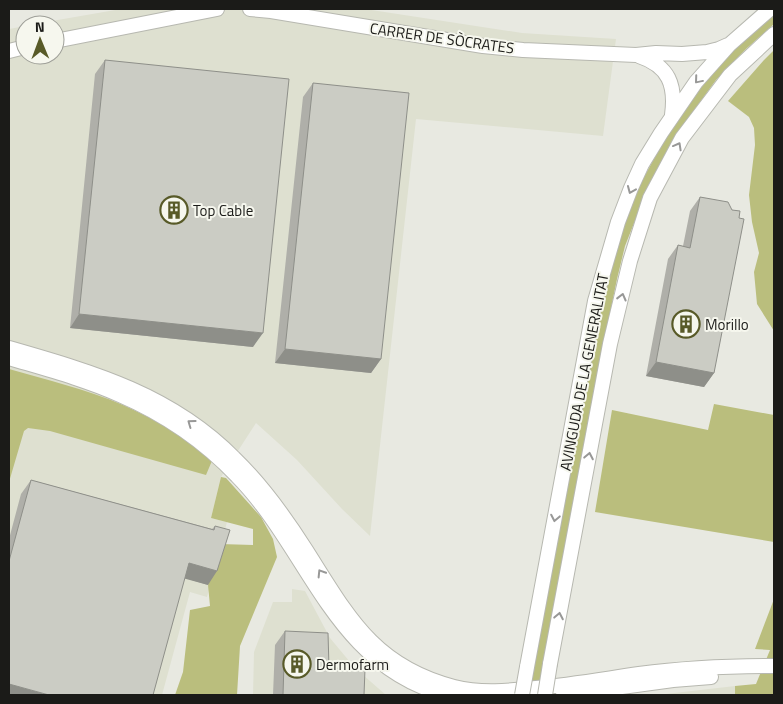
<svg xmlns="http://www.w3.org/2000/svg" width="783" height="704" font-family="'Titillium Web',sans-serif">
  <style>
    .built { fill: #dee0d0 }
    .green { fill: #babe7d }
    .lines { fill: none; stroke-linecap: round; stroke-linejoin: round }
    .minor-casing { stroke: #b7b8b0; stroke-width: 16 }
    .minor { stroke: #fff; stroke-width: 14 }
    .minor-bridge-casing { stroke: #b7b8b0; stroke-width: 16; stroke-linecap: butt }
    .minor-bridge { stroke: #fff; stroke-width: 14 }
    .wall { fill: #afafa9 }
    .shaded-wall { fill: #8e8f89 }
    .building { fill: #cbccc4; stroke: #8e8f89 }
    .oneway { stroke: #989897 }
    .labels { text-anchor: middle; dominant-baseline: central; stroke-width: 4; stroke-linejoin: round; paint-order: stroke }
    .street-label { font-size: 15px; fill: #1b1b18; stroke: #f6f7ee }
    .poi-label { font-size: 15px; fill: #1b1b18; stroke: #f6f7ee; text-anchor: start }
  </style>
  <rect width="100%" height="100%" fill="#e8e9e1"/>
  <path class="built" d="M121,9H365L522,33L616,39L603,136L416,119L370,536L342,509L297,460L256,423L221,477L211,518L227,522L207,597L190,592L162,695H9V29L25,26V55H55V25H29Z
    M292,589L305,591L330,638L355,668L386,695H253L254,652L273,602H292Z
    M735,686V695H657Z"/>
  <path class="green" d="M774,14V24L747,48L716,80L684,124L658,168L644,198L625,246L617,279L597,377L538,695H528L600,313L617,246L625,220L643,179L661,146L692,98L736,47Z
    M774,50V331L757,304L754,272L759,253L752,222L749,195L755,145L754,128L749,117L728,101L764,60Z
    M9,369C47,380 86,389 123,405C155,419 184,438 214,456L206,475L50,431L28,428L24,431L9,482Z
    M714,404L774,415V542L595,512L612,410L708,430Z
    M221,477L226,478L261,517L273,539L277,557L240,646L237,695H175L183,672L190,610L210,606L208,585L220,544L253,545V529L211,518Z
    M774,599V695H735V686L756,684L770,650L755,649Z"/>
  <g class="lines">
    <g class="minor-casing">
      <path id="minor" d="M250,9L271,11L483,46L523,50L636,55L656,53L682,54L707,52L719,49L728,45
        M55,41L217,9
        M9,51L25,47
        M639,56C669,66 676,85 672,115
        M9,348C92,372 171,394 234,458C262,485 285,517 306,550C348,616 373,666 454,687C481,694 509,691 536,688C570,685 604,679 639,674C684,668 729,666 774,666
        M9,358C46,369 84,379 120,395C164,414 204,441 237,476C310,550 333,665 446,695
        M550,664L610,344L630,261L650,198L682,138L730,75L774,34
        M527,667L595,301L618,222L631,188L642,164L661,133L696,82L729,45L770,9
        M563,695L673,680L711,677"/>
    </g>
    <use href="#minor" class="minor"/>
    <g class="minor-bridge-casing">
      <path id="minor-bridge" d="M522,695L527,667
        M545,695L550,664"/>
    </g>
    <use href="#minor-bridge" class="minor-bridge"/>
  </g>
  <path class="wall" d="M105,60L253,347L70,328L95,74Z
    M313,83L381,359L371,373L275,363L303,97Z
    M700,197L732,210L714,373L704,387L646,376L668,259L678,245L683,246L690,211Z
    M31,480L212,529L215,526L208,585L185,578L9,695V539L21,494Z
    M285,631L329,668L364,695H273L275,645Z"/>
  <path class="shaded-wall" d="M79,314L263,333L253,347L70,328Z
    M285,349L381,359L371,373L275,363Z
    M656,362L714,373L704,387L646,376Z
    M189,563L217,571L208,585L179,577Z
    M9,684L49,695H9Z"/>
  <path class="building" d="M105,60L289,79L263,333L79,314Z
    M313,83L409,93L381,359L285,349Z
    M700,197L728,202L732,210L740,211L739,218L744,219L714,373L656,362L678,245L690,248Z
    M31,480L214,530L215,526L230,530L217,571L189,563L153,695H49L9,684V561Z
    M285,631L328,633L329,668L365,669L364,695H283Z"/>
  <defs><path id="oneway-chevron" d="M-2-3.5L2.5 0L-2 3.5" fill="none" stroke-width="1.6" stroke-linecap="round" stroke-linejoin="round" transform="scale(1.25)"/></defs>
  <g class="oneway">
    <use href="#oneway-chevron" transform="translate(698 80) rotate(130)"/>
    <use href="#oneway-chevron" transform="translate(678 146) rotate(-61)"/>
    <use href="#oneway-chevron" transform="translate(631 190) rotate(113)"/>
    <use href="#oneway-chevron" transform="translate(622 297) rotate(-76)"/>
    <use href="#oneway-chevron" transform="translate(191 423) rotate(-144)"/>
    <use href="#oneway-chevron" transform="translate(589 456) rotate(-79)"/>
    <use href="#oneway-chevron" transform="translate(555 518) rotate(101)"/>
    <use href="#oneway-chevron" transform="translate(321 573) rotate(-122)"/>
    <use href="#oneway-chevron" transform="translate(559 616) rotate(-79)"/>
  </g>
  <defs>
    <g id="building-ring" transform="scale(1.4375)"><circle r="9.5" fill="#f6f7ee" stroke="#585a28" stroke-width="1.5"/><path d="M-4-6H4V6H1V3H-1V6H-4ZM-2.5-4.3h1.7v1.8h-1.7ZM.8-4.3h1.7v1.8H.8ZM-2.5-1h1.7V.8h-1.7ZM.8-1h1.7V.8H.8Z" fill="#585a28"/></g>
  </defs>
  <g fill-rule="evenodd">
    <use href="#building-ring" x="174" y="210"/>
    <use href="#building-ring" x="686" y="324"/>
    <use href="#building-ring" x="297" y="664"/>
  </g>
  <g class="labels">
    <g class="street-label">
      <text transform="translate(442 38) rotate(8)">CARRER DE SÒCRATES</text>
      <text transform="translate(584 372) rotate(-79)">AVINGUDA DE LA GENERALITAT</text>
    </g>
    <g class="poi-label">
      <text x="193" y="210">Top Cable</text>
      <text x="705" y="324">Morillo</text>
      <text x="316" y="664">Dermofarm</text>
    </g>
  </g>
  <rect width="783" height="704" fill="none" stroke="#1b1b18" stroke-width="20"/>
  <g transform="translate(40 40) rotate(359)"><circle r="24" fill="#f6f7ee" stroke="#9e9f98"/>
  <path d="M0-4L9 19L0 12L-9 19Z" fill="#585a28"/>
  <text y="-8" font-size="14" font-weight="bold" text-anchor="middle" fill="#1b1b18">N</text>
  </g>
</svg>
